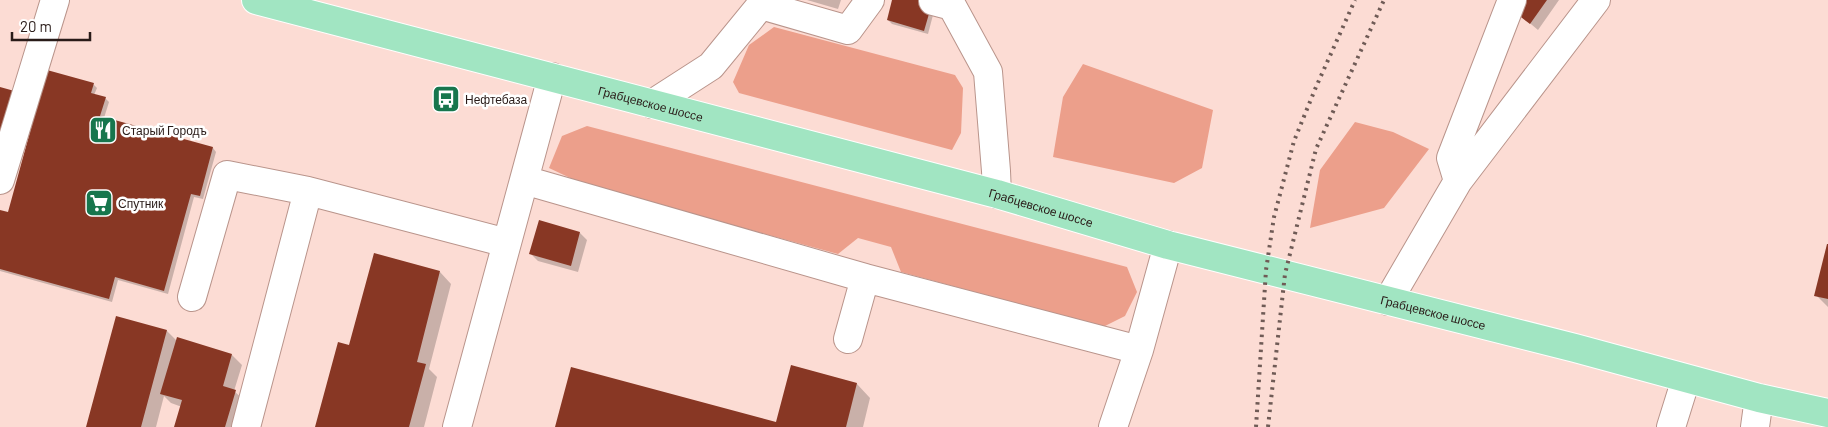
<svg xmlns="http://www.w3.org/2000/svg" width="1828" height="427" font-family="Barlow,sans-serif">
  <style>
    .green { fill: #ec9f8b }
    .shadow { fill: #0003 }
    .building { fill: #883724 }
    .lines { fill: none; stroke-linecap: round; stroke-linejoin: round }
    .minor-casing { stroke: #b9948b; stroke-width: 30 }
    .major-casing { stroke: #fff; stroke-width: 30 }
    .minor { stroke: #fff; stroke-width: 28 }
    .major { stroke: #a1e5c2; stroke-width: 28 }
    .rail { stroke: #6f5b56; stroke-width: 4; stroke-dasharray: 2.5 5; stroke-linecap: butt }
    .labels { text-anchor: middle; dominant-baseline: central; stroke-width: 5; stroke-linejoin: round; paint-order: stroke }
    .poi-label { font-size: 12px; fill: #291b18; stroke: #fff; text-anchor: start }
    .street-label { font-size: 12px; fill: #291b18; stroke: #fff }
  </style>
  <rect width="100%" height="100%" fill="#fcdcd4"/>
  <path class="green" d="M774,27L955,75L963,88L961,133L952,150L739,93L733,82L749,45Z
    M1083,64L1213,110L1202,168L1174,183L1053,157L1063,97Z
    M1355,122L1393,132L1429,149L1384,208L1310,228L1320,170Z
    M587,126L1127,267L1137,292L1125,316L1103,327L901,272L891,247L858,238L838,254L583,184L549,168L562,136Z"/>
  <path class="shadow" d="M807,0H841L838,9Z
    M894,0H937L928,34L892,24L888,20Z
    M1528,0H1559L1538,30L1519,14Z
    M93,84L97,88L94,95L105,98L109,102L104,118L213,148L216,152L203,199L194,197L168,294L118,280L112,302L0,271V211L9,214Z
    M580,233L587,240L578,272L538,261L531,254Z
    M1828,247V307L1816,295Z
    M440,272L451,284L429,369L437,377L424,427H317L350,346Z
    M117,318L167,331L177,341L232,355L242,365L234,391L245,401L238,427H176L182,407L171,403L164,396L156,427H88Z
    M792,366L857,384L870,398L863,427H556L777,425Z"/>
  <path class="building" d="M892,0H933L924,31L887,20Z
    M1527,0H1547L1530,24L1517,14Z
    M47,70L94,83L91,93L106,97L100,116L213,147L200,196L191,194L164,291L115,277L109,299L0,269V210L8,212Z
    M0,87L18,92L0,138Z
    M539,220L580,232L571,266L529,254Z
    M1827,244H1828V299L1814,296Z
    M374,253L440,271L417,362L426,364L409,427H315L338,342L349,345Z
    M116,316L167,330L141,427H86Z
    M177,337L232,354L223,386L236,390L225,427H174L182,400L160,394Z
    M791,365L857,383L846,427H555L571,367L776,422Z"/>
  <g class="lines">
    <g class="minor-casing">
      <path id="minor" d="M933,1L952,6L988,72L996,171L997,194
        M652,104L711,66L761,5L848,30L870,0
        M0,180L55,0
        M524,180L865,278
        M1458,181L1451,158L1512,0
        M192,297L227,175L308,191L507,243
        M1388,301L1458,181L1596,0
        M848,339L865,278L1139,350
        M246,427L308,191
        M457,427L552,77
        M1113,427L1139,350L1168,245
        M1671,427L1686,379
        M1755,427L1759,398"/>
    </g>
    <g class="major-casing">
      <g id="major">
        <path id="s1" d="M256,0L997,194L1168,245L1575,348L1759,398L1828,413"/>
      </g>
    </g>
    <use href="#minor" class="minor"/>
    <use href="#major" class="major"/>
    <path class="rail" d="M1256,427L1266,270L1274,217L1294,141L1316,87L1355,0
      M1268,427L1285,274L1316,149L1384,0"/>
  </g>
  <defs>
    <g id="bus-square" transform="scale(1.4375)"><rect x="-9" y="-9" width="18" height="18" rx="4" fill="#17764d" stroke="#fff"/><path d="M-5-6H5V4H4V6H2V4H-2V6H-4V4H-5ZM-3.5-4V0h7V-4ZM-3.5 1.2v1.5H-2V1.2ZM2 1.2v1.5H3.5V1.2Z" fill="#fff"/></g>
    <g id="restaurant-square" transform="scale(1.4375)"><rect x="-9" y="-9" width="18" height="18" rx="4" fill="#17764d" stroke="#fff"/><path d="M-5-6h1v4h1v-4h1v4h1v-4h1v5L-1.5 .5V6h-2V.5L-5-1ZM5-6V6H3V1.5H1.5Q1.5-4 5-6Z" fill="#fff"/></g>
    <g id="supermarket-square" transform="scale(1.4375)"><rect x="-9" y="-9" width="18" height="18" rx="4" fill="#17764d" stroke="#fff"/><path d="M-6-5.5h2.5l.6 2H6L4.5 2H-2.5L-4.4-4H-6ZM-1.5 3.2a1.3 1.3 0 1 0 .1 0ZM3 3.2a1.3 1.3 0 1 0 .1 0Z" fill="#fff"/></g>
  </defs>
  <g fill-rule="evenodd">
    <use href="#bus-square" x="446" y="99"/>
    <use href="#restaurant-square" x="103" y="130"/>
    <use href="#supermarket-square" x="99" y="203"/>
  </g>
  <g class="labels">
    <g class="poi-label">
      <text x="465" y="99">Нефтебаза</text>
      <text x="122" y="130">Старый Городъ</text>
      <text x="118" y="203">Спутник</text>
    </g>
    <g class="street-label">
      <text stroke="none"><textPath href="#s1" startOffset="408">Грабцевское шоссе</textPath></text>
      <text stroke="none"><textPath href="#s1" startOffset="812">Грабцевское шоссе</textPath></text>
      <text stroke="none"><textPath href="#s1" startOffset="1218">Грабцевское шоссе</textPath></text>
    </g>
  </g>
  <path d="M12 32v8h78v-8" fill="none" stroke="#291b18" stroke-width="2.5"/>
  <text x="20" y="32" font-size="15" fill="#291b18" stroke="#ffffff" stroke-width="4" paint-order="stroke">20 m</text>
</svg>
